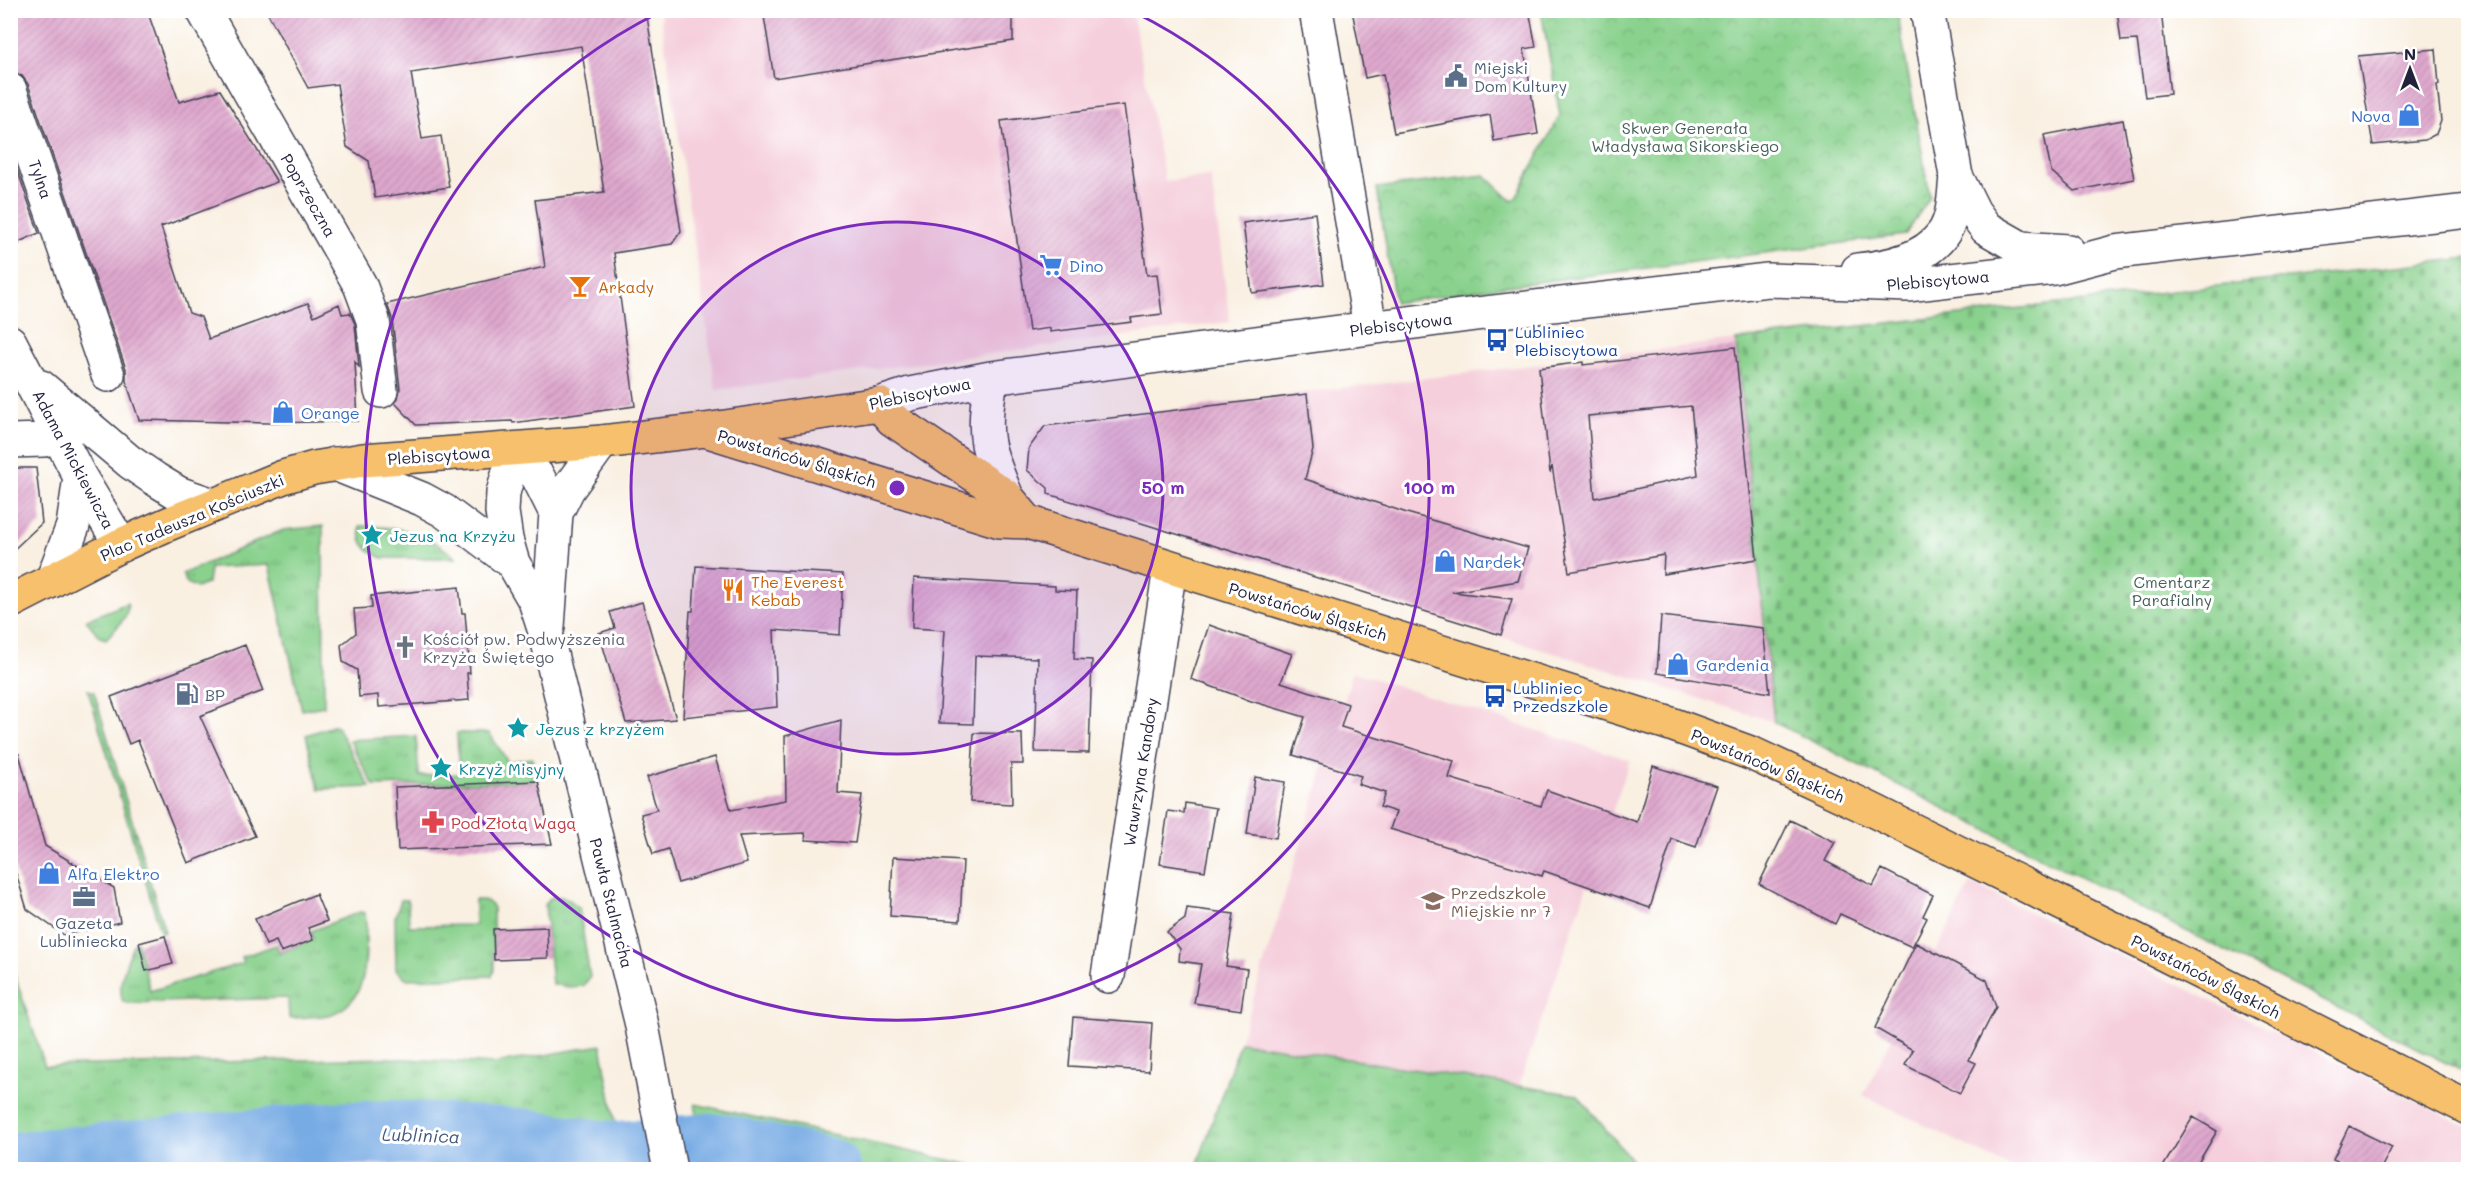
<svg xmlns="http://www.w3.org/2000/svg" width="2479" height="1180" font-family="Mali,sans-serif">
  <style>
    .built { fill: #f5cfdb }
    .grass { fill: url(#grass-tufts); stroke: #567a64; stroke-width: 1.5 }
    .cemetery { fill: url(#cemetery-stones); stroke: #567a64; stroke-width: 1.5 }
    .park { fill: url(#park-crowns); stroke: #567a64; stroke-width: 1.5 }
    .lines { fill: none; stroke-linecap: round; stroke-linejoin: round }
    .river { stroke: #77abe4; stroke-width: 64 }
    .building { fill: url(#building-hatch); fill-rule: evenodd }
    .minor-casing { stroke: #424154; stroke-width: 36 }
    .major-casing { stroke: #424154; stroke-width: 36 }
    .minor { stroke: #fff; stroke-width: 33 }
    .major { stroke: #f7c06c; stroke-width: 33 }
    .ring { fill: none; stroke: #7b2cbf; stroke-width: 3 }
    .labels { text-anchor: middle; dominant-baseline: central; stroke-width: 6; stroke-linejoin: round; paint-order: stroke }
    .service-label { font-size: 16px; fill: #4e5e75; stroke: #fff; text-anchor: start }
    .shop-label { font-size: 16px; fill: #366cbe; stroke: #fff; text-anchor: start }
    .park-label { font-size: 16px; fill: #465f58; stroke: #fff }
    .street-label { font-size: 16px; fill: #22223b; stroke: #fff }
    .food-label { font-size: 16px; fill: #c56008; stroke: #fff; text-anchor: start }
    .transit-label { font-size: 16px; fill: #164399; stroke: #fff; text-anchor: start }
    .culture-label { font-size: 16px; fill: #0d838f; stroke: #fff; text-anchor: start }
    .worship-label { font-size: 16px; fill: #5b616d; stroke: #fff; text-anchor: start }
    .health-label { font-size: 16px; fill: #be3a42; stroke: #fff; text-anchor: start }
    .education-label { font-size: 16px; fill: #785e54; stroke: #fff; text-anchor: start }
    .water-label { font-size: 18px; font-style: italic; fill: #44597f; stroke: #fff }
    .centre { fill: #7b2cbf; stroke: #fff; stroke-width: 3 }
    .ring-label { font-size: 18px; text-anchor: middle; font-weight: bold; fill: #7b2cbf; stroke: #fff; stroke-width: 6; stroke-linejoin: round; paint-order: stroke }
  </style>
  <defs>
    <pattern id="grass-tufts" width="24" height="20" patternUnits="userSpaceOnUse" patternTransform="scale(1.5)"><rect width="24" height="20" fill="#89d18d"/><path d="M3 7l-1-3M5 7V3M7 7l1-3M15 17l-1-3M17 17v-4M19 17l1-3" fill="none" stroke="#76b37b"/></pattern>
    <pattern id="cemetery-stones" width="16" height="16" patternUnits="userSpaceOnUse" patternTransform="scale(1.5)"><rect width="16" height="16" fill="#89d18d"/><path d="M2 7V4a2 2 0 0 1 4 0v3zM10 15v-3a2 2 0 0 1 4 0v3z" fill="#76b37b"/></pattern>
    <pattern id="park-crowns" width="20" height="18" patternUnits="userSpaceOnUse" patternTransform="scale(1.5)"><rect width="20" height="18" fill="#89d18d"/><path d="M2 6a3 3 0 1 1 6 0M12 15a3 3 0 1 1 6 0" fill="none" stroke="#76b37b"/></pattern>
    <pattern id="building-hatch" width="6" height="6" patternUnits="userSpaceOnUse" patternTransform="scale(1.5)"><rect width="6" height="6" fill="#dfa8ce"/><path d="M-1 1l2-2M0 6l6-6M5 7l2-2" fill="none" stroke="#bf90b2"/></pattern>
  </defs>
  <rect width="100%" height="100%" fill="#fff"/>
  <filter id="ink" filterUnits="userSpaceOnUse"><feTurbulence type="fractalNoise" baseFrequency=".0167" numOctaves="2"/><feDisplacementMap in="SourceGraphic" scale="12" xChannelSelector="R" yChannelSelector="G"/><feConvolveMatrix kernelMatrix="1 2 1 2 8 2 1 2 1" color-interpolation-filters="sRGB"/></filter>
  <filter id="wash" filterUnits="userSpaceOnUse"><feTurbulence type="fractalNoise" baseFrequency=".008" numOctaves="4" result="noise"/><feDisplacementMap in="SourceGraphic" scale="24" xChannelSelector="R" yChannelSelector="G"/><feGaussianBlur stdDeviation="1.35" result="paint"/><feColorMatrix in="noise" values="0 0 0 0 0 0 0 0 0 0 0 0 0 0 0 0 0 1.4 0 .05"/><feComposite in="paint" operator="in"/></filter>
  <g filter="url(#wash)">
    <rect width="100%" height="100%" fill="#f9f0e2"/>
    <path class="built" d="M660,11H1132L1165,181L1211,176L1230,322L716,390Z
      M1736,340L1774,722L1043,493L1032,485L1024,465L1028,441L1038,427L1044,425Z
      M1353,672L1630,760L1519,1086L1240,1042Z
      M1971,883L2468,1127V1169H2014L1863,1095Z
      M389,1142L621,1163L623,1169H74Z"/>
    <path class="grass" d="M323,526L324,706L302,710L269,565L210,568L208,583L197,588L187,583L182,574L283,530Z
      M360,526C402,527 424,530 456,558H383C367,552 359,544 360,526Z
      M127,603C131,616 114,630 106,639L100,637L86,620Z
      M88,690L94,692L165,932L161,933Z
      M336,725L370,787L319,789L306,735Z
      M457,733H489L508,762L532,758L537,781L374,786L349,740L416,736L419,776L459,774Z
      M554,896L567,898L579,908L590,977L583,986L569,987L552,984L545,905L549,899Z
      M401,900H408L409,926L475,925V900C484,900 488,899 493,908L494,970L492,976L407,979L396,970L395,917Z
      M360,912L364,913L366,919C365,953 372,999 332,1014C319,1018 303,1017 289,1018L288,998L128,1003L123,1002C116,985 127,962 133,945L137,942L150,991L243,963L241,957L276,945L280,953L313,939L311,931Z
      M10,961L45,1066L388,1058L494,1064L601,1045L617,1132L388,1115L11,1152Z
      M1240,1042L1577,1095L1639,1169H1196Z
      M695,1104L989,1169H706Z"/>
    <path class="cemetery" d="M2468,258V1074L1774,722L1736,340Z"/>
    <path class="park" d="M1897,11L1930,197L1905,235L1492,288L1395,303L1377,188L1485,175L1512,201L1516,198L1560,115L1541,11Z"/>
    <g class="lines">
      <path class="river" d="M10,1164L330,1134L390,1132L520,1140L599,1152L618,1153L708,1145L722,1146L829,1170"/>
    </g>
    <g id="blocks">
      <path class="building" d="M10,10H147L179,102L220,90L277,182L161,227L189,313L201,317L209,339L308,303L314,316L339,304L342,314L350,313L355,324L359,367L355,362L358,421L269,423L139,420L126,381V369L28,84L22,76L10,72Z
        M266,10H646L681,231L672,244L614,253L635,406L513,423L512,421L416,425L395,403L398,398L400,389L392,318L387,304L545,267L535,200L604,192L581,46L411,73L422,139L441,136L449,187L375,198L369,161L347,147L337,84L308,88Z
        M763,10H1013V41L774,78Z
        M1352,10H1529L1536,47L1524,49L1538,134L1494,141L1490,115L1394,133L1383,74L1365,78Z
        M2117,10H2161L2170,94L2145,97L2137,40L2121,41Z
        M2436,49L2439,85H2437L2441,121L2436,134L2425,140L2373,145L2358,56Z
        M1124,105L1147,275L1157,274L1162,314L1131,318L1132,322L1050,332V328L1029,331L1001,121Z
        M2123,120L2134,179L2074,191L2051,171L2044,135Z
        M10,149L39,233L10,246Z
        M1315,213L1324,284L1252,293L1243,223Z
        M1735,347L1757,559L1663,574L1664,555L1569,572L1552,466L1550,473L1539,368L1583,362V365ZM1691,406L1698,475L1595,498L1588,416Z
        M1307,394L1313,449L1305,479L1407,513L1528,548L1518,581L1452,592L1512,599L1501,635L1048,494V488L1027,470L1029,448L1045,426Z
        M10,468H36L42,523L10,553Z
        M696,566L843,574L840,635L774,630L777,707L683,717L690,611H693Z
        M914,578L1055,586V590L1077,591L1074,659L1092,660L1089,753L1035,752L1038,658L975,656L973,724L939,723L945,630L912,628Z
        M459,587L462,613H465L470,673H467L469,700L379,707L378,695L359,697L357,670L343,662L341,645L356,633L354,609L372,608L371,596Z
        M642,602L676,719L626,723L599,633L615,628L610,612Z
        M1661,616L1763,628L1770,693L1657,673Z
        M1209,625L1292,654L1281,682L1348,704L1341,727L1454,761L1449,778L1541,806L1547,790L1637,822L1653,766L1717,786L1696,847L1672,839L1650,908L1544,871L1542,876L1390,829L1396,812L1380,807L1385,793L1358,784L1361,776L1293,755L1305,717L1251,701L1191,679Z
        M245,645L263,691L200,716L255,836L188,863L138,740L129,744L111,697Z
        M841,720L838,793L862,795L855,843L806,840L805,833L739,836L747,863L678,883L668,849L653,854L641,814L657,810L647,777L715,757L731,810L786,800L785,736Z
        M974,733L1022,734L1023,764H1011L1012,804L970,802Z
        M19,754L45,846L114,888L120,922L64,935L27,909L10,854V755Z
        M1255,777L1285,782L1276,838L1247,834Z
        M538,781L552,844L398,850L395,787Z
        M1185,803L1216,808L1205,871L1160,864L1168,811L1184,813Z
        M1790,820L1835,842L1825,861L1873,886L1882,869L1933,895L1923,916L1927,918L1912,947L1840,914L1835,924L1759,884Z
        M893,857L963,861L960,921L890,916Z
        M316,894L327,921L308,928L313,940L281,952L276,941L266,945L255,919Z
        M1187,908L1234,914L1226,966L1247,969L1241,1010L1194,1003L1201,964L1179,961L1180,949L1167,932L1185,919Z
        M547,927L548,958L494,960L493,929Z
        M165,936L173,964L146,971L139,943Z
        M1916,943L1987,980L1996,1007L1969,1060L1976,1063L1960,1093L1905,1065L1913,1050L1875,1028Z
        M1073,1017L1152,1023L1149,1071L1069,1066Z
        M2193,1117L2217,1131L2210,1143L2194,1170H2161Z
        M2349,1126L2392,1147L2380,1170H2357L2333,1159Z"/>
    </g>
  </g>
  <g filter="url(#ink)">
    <use href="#blocks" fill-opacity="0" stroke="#424154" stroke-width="1.5"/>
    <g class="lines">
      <g class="minor-casing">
        <path id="minor" d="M203,10L360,285L373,320L381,391
          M1316,10L1370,327
          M1927,10L1956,176L1974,212L1986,228L2021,248L2068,251
          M10,90L108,375
          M1858,270C1888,267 1923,260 1942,235C1954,220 1954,195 1956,176
          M10,342L80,477L121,545
          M991,378C988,399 984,423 988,444C992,462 1000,480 1007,497
          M41,387L130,462L155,479L178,493L213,505
          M879,404L910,394L991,378L1476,314L1768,280L1907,285L2054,268L2115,252L2468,211
          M10,441L44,440
          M515,450L503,493L502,512L506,539L513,563L535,601L547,638L641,1021L670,1170
          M515,450L538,477L556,513L548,627
          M335,464L422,499L444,511L513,563
          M556,513L568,489L602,442
          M52,581L73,526L80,477
          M1108,976L1170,568"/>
      </g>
      <g class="major-casing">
        <path id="major" d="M705,430L1000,521L1028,522L1671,724L1753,754L1860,804L2142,943L2468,1108
          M10,602L121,545L168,524L283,477L314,468L363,460L602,442L705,430L879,404L892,419L1007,497L1028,522"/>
      </g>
      <use href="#minor" class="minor"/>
      <use href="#major" class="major"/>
    </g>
  </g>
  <circle cx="897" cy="488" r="266" fill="#7b2cbf" fill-opacity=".12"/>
  <g class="ring">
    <circle cx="897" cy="488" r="266"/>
    <path d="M1134 12A532 532 0 1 1 660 12"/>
  </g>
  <defs>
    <g id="civic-bare" transform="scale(1.8)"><path d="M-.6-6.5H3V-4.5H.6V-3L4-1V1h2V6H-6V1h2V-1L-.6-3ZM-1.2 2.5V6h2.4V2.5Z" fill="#5c6f8a" stroke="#fff" stroke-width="2.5" paint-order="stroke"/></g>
    <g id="shop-bare" transform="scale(1.8)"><path d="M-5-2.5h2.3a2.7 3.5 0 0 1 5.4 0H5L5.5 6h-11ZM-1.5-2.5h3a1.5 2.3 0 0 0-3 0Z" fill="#3f7fe0" stroke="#fff" stroke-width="2.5" paint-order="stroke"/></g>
    <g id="supermarket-bare" transform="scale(1.8)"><path d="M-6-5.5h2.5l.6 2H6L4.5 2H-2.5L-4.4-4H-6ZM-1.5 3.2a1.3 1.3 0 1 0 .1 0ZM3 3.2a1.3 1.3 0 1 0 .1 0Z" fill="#3f7fe0" stroke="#fff" stroke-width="2.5" paint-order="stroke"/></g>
    <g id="bar-bare" transform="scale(1.8)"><path d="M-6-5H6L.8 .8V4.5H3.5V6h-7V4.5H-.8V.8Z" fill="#e8710a" stroke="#fff" stroke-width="2.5" paint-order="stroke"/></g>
    <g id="bus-bare" transform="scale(1.8)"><path d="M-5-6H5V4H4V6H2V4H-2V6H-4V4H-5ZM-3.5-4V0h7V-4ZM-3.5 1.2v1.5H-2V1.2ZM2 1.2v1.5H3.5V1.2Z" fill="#1a4fb4" stroke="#fff" stroke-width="2.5" paint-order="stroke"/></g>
    <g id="sight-bare" transform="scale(1.8)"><path d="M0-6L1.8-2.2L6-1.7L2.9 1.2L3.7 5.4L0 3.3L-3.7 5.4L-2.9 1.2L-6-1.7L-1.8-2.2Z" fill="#0f9aa8" stroke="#fff" stroke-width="2.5" paint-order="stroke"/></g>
    <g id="restaurant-bare" transform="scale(1.8)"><path d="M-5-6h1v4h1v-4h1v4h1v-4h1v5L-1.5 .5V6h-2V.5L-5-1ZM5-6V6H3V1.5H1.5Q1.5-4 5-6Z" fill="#e8710a" stroke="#fff" stroke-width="2.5" paint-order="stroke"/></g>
    <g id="church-bare" transform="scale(1.8)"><path d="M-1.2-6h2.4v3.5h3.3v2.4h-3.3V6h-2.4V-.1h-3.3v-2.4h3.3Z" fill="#6b7280" stroke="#fff" stroke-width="2.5" paint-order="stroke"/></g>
    <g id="fuel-bare" transform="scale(1.8)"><path d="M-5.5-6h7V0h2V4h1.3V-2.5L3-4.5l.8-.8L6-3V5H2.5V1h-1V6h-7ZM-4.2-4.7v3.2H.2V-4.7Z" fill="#5c6f8a" stroke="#fff" stroke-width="2.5" paint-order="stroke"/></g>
    <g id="pharmacy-bare" transform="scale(1.8)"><path d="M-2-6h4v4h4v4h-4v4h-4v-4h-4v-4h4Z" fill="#e0444e" stroke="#fff" stroke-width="2.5" paint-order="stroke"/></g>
    <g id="office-bare" transform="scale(1.8)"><path d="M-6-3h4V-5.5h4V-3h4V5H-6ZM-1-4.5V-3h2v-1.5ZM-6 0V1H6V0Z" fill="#5c6f8a" stroke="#fff" stroke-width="2.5" paint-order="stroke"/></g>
    <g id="school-bare" transform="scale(1.8)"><path d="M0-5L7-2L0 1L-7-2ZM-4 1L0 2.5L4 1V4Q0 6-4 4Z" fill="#8d6e63" stroke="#fff" stroke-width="2.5" paint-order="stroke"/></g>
  </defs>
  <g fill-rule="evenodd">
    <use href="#civic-bare" x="1456" y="76"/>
    <use href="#shop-bare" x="2409" y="115"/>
    <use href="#supermarket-bare" x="1051" y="265"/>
    <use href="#bar-bare" x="580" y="286"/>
    <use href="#bus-bare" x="1497" y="340"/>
    <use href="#shop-bare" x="283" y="412"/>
    <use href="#sight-bare" x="372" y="535"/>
    <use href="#shop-bare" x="1445" y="561"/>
    <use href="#restaurant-bare" x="733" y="590"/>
    <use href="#church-bare" x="405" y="647"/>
    <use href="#shop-bare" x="1678" y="664"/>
    <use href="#fuel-bare" x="187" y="694"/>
    <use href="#bus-bare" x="1495" y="696"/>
    <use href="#sight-bare" x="518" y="728"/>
    <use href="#sight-bare" x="441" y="768"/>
    <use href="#pharmacy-bare" x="433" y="822"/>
    <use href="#shop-bare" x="49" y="873"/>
    <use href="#office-bare" x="84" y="897"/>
    <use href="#school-bare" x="1433" y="901"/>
  </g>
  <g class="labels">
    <g class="service-label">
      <text x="1474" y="67">Miejski<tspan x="1474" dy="18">Dom Kultury</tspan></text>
      <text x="205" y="694">BP</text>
      <text x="84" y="922" text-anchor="middle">Gazeta<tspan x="84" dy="18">Lubliniecka</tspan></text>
    </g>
    <g class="shop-label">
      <text x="2391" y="115" text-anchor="end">Nova</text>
      <text x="1069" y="265">Dino</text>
      <text x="301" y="412">Orange</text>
      <text x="1463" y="561">Nardek</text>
      <text x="1696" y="664">Gardenia</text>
      <text x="67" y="873">Alfa Elektro</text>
    </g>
    <g class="park-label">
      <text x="1685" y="127">Skwer Generała<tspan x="1685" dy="18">Władysława Sikorskiego</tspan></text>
      <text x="2172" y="581">Cmentarz<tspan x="2172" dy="18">Parafialny</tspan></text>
    </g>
    <g class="street-label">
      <text transform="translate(41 179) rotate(71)">Tylna</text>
      <text transform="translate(309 195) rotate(60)">Poprzeczna</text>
      <text transform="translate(1938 280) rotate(-5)">Plebiscytowa</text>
      <text transform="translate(1401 324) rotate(-7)">Plebiscytowa</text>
      <text transform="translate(920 393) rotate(-12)">Plebiscytowa</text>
      <text transform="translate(439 455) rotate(-4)">Plebiscytowa</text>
      <text transform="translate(797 458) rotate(17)">Powstańców Śląskich</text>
      <text transform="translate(74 459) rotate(62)">Adama Mickiewicza</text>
      <text transform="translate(192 517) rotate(-23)">Plac Tadeusza Kościuszki</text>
      <text transform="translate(1308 611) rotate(17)">Powstańców Śląskich</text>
      <text transform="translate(1768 765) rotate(23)">Powstańców Śląskich</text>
      <text transform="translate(1140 772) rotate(-81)">Wawrzyna Kandory</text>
      <text transform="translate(612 903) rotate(76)">Pawła Stalmacha</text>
      <text transform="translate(2206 976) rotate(27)">Powstańców Śląskich</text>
    </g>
    <g class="food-label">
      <text x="598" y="286">Arkady</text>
      <text x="751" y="581">The Everest<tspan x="751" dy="18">Kebab</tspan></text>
    </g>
    <g class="transit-label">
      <text x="1515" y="331">Lubliniec<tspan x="1515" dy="18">Plebiscytowa</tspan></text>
      <text x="1513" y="687">Lubliniec<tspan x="1513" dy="18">Przedszkole</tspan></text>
    </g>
    <g class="culture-label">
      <text x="390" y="535">Jezus na Krzyżu</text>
      <text x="536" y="728">Jezus z krzyżem</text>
      <text x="459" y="768">Krzyż Misyjny</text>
    </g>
    <g class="worship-label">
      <text x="423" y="638">Kościół pw. Podwyższenia<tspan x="423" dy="18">Krzyża Świętego</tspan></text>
    </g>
    <g class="health-label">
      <text x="451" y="822">Pod Złotą Wagą</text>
    </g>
    <g class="education-label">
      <text x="1451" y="892">Przedszkole<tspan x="1451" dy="18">Miejskie nr 7</tspan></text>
    </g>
    <g class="water-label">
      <text transform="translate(421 1135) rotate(2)">Lublinica</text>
    </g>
  </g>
  <circle cx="897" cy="488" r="9" class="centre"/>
  <g class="ring-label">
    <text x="1163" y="494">50 m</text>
    <text x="1429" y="494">100 m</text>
  </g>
  <rect width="2479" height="1180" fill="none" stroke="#fff" stroke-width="36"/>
  <g transform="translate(2410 69)" stroke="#ffffff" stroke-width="4.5" paint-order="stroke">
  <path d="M0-4.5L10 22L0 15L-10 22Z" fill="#22223b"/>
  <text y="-9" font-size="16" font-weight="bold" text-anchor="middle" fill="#22223b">N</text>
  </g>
</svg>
